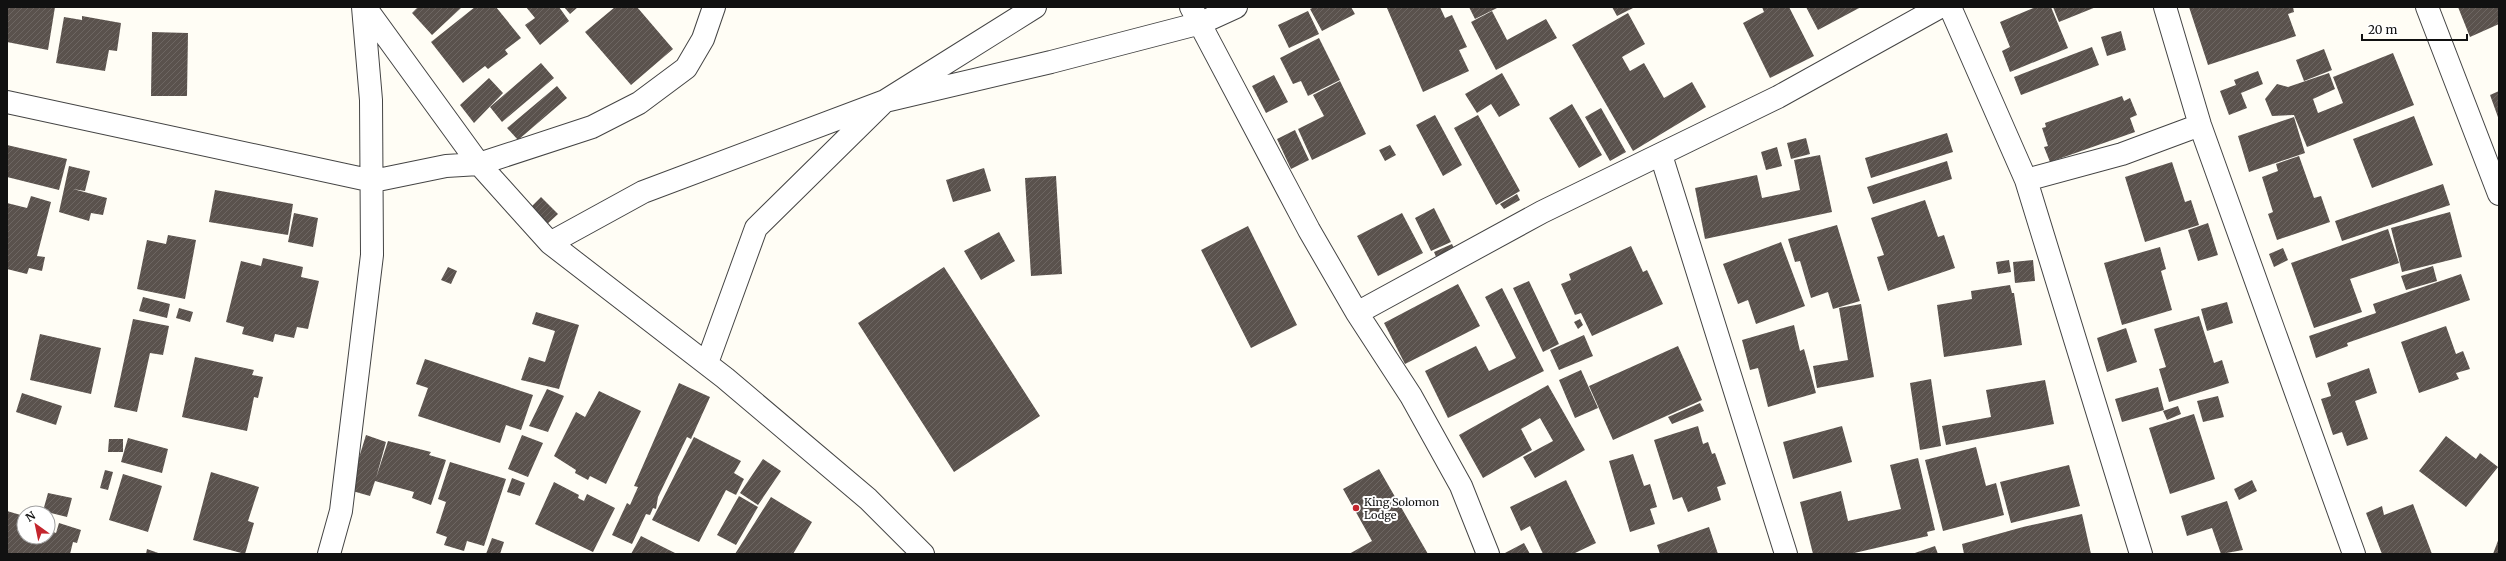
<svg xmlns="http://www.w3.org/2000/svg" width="2506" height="561" font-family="Merriweather,serif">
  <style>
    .building { fill: url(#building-hatch) }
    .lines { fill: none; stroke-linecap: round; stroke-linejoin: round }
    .street-casing { stroke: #444; stroke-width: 24 }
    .street { stroke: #fff; stroke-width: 22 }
    .poi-dot { fill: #c4262e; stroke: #fff; stroke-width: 1.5 }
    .labels { text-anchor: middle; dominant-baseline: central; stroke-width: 4; stroke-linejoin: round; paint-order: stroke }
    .poi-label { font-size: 11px; fill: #111; stroke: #fff; text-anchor: start }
  </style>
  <defs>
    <pattern id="building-hatch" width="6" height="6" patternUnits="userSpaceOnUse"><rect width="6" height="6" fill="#5a524d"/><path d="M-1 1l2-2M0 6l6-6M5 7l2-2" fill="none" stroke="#6d6662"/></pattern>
  </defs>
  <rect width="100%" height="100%" fill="#fffdf5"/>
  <path class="building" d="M7,7H55L48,50L7,42Z
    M418,7H462L432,35L412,13Z
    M475,7H496L521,38L505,50L508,54L488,69L485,66L463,83L431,42Z
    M526,7H559L569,21L540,45L525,25L535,18Z
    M564,7H578L570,14Z
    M615,7H637L673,49L631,85L585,32Z
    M1314,7H1351L1355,14L1322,31L1310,9Z
    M1390,7H1440L1445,18L1452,15L1467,47L1459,50L1469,71L1423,92L1387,8Z
    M1469,7H1499L1475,19Z
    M1612,7H1635L1617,16Z
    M1762,7H1789L1814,56L1770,78L1743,23L1764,12Z
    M1806,7H1861L1818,30Z
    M2036,7H2051L2068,48L2010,72L2002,51L2010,47L2000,22Z
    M2053,7H2096L2059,22Z
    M2189,7H2293L2294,12L2288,14L2296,36L2208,65Z
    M2458,7H2499V24L2470,37Z
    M1308,11L1319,34L1289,48L1278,25Z
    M1492,11L1507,40L1546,19L1557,38L1496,70L1471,22Z
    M1628,13L1645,44L1622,57L1630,71L1644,63L1664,98L1692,82L1706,107L1633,151L1572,45Z
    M82,16L121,23L117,51L109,50L105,71L56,63L64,17L82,20Z
    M2121,31L2126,50L2107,56L2101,37Z
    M152,32L188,33L187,96H151Z
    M1319,38L1340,80L1308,96L1301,81L1293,84L1280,58Z
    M2092,47L2099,65L2021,95L2014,77Z
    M2324,49L2332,70L2304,81L2296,60Z
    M2393,53L2414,105L2307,147L2294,115L2272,116L2265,99L2277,84L2288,87L2329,73L2335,89L2313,99L2318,113L2343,103L2333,77Z
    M541,63L554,78L502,122L490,107Z
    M2258,71L2263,84L2241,93L2247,108L2229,115L2220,91L2236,85L2234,80Z
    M1502,73L1520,105L1499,117L1491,104L1477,113L1465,94Z
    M1274,75L1288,102L1266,113L1252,86Z
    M489,78L503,93L474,123L460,105Z
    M1340,81L1366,134L1312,160L1298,129L1324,116L1313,95Z
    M557,86L567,98L518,140L507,128Z
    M2499,91V120L2490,95Z
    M2122,96L2124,101L2130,98L2137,115L2130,118L2135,132L2050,162L2044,147L2048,146L2042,128L2046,127L2045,123Z
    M1572,104L1602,155L1579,168L1549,118Z
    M1601,108L1626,152L1610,161L1585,117Z
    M1435,115L1462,165L1443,176L1416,125Z
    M1478,115L1520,191L1496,205L1454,128Z
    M2414,116L2433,165L2372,188L2353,139Z
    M2294,117L2305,153L2249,172L2238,136Z
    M1295,130L1309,160L1291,169L1277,139Z
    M1947,133L1953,152L1871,178L1865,158Z
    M1806,138L1810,154L1791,159L1787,143Z
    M7,145L67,159L59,190L7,177Z
    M1390,145L1396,155L1385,161L1379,150Z
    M1777,147L1782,166L1766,170L1761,152Z
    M1820,155L1832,212L1705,239L1695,188L1757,175L1762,198L1800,190L1794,160Z
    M2299,156L2314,198L2321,196L2330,222L2277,240L2268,214L2273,212L2262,177L2278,171L2276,164Z
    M1947,161L1952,179L1873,204L1867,187Z
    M2172,162L2185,202L2191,200L2199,225L2145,242L2125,177Z
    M69,166L90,171L85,191L73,189L107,198L103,215L91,213L89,221L59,212Z
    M984,168L991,191L953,202L946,180Z
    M1056,176L1062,274L1031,276L1025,178Z
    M2443,184L2450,205L2342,241L2335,221Z
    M215,190L293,204L288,235L209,222Z
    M1517,194L1520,200L1504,209L1500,204Z
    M31,196L51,202L37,256L45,257L42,271L29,268L27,274L7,269V203L27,208Z
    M541,197L558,214L545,226L529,209Z
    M1925,200L1938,237L1944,235L1955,268L1888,291L1877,257L1884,255L1871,218Z
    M1434,208L1451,242L1431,251L1415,218Z
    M2450,212L2462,257L2402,272L2391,228Z
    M294,213L318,218L313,247L288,242Z
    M1402,213L1423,253L1378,276L1357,236Z
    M2208,223L2218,255L2198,261L2188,230Z
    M1837,225L1860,301L1833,309L1828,292L1811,298L1800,261L1795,262L1788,239Z
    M1248,226L1297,325L1251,348L1201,250Z
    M2388,229L2399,263L2350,279L2362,312L2314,328L2291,263Z
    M999,232L1015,261L981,280L964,251Z
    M168,235L196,240L185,299L137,289L147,240L166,244Z
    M1781,242L1805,306L1756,324L1748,300L1738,304L1723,264Z
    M1452,244L1455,250L1437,259L1434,252Z
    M1631,246L1643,272L1647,270L1663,304L1592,336L1581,313L1575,315L1561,284L1571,280L1569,274Z
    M2160,247L2166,269L2161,271L2172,310L2122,325L2104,263Z
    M2283,248L2288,260L2274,267L2269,254Z
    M263,258L303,267L301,277L319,281L308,329L297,327L294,338L275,334L273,342L242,334L244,327L226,322L241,261L261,266Z
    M2009,260L2011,272L1998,274L1996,262Z
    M2033,260L2035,281L2015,283L2013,262Z
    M2433,266L2437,281L2406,290L2401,276Z
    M448,267L457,271L451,284L441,280Z
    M944,267L1040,416L954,472L858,323Z
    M2461,274L2470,300L2347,343L2348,346L2316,358L2309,336L2376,313L2373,304Z
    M1529,281L1559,344L1543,352L1513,288Z
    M1458,284L1480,326L1405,364L1384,323Z
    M2010,285L2012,293H2014L2022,345L1944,357L1937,305L1972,299L1971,291Z
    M1502,288L1544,371L1448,418L1425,371L1476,346L1489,371L1516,358L1485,297Z
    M143,297L170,304L167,318L139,311Z
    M2227,302L2233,323L2207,331L2201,309Z
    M1861,304L1874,377L1817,388L1813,366L1848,360L1839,308Z
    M179,308L193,312L190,322L176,318Z
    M536,312L579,325L559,389L521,380L529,357L545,362L555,331L532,324Z
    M2199,316L2214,363L2222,360L2229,383L2169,402L2159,369L2166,367L2154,329Z
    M133,319L169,326L163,355L150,353L137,412L114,407Z
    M1580,319L1583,325L1578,329L1574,322Z
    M1794,325L1800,351L1804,349L1816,393L1768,407L1758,368L1750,370L1742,340Z
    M2446,326L2456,354L2463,351L2470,369L2456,373L2459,379L2419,393L2401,342Z
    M2126,328L2137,362L2107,372L2097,338Z
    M40,334L101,348L91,394L30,380Z
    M1584,335L1593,356L1559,370L1550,350Z
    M1678,346L1702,400L1613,440L1589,386Z
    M195,357L254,370L252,375L263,377L258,398L254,397L247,431L182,417Z
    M425,359L533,395L521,430L506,425L500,443L418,416L428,388L416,384Z
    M2369,368L2377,393L2355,401L2368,439L2347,446L2342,432L2333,435L2321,399L2331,396L2327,383Z
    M1581,370L1598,408L1575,418L1559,380Z
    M1931,379L1941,446L1920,450L1910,383Z
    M2045,380L2054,424L1946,445L1942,426L1991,417L1986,390Z
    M679,383L710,397L691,439L687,437L658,497L656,509L653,508L650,515L646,514L632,544L612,535L627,503L630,505L638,487L634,486Z
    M1548,385L1585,450L1535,478L1523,457L1553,441L1540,418L1521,429L1532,450L1483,478L1459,435Z
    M2158,387L2164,410L2122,422L2115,399Z
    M547,389L564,396L548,432L529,426Z
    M599,391L641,411L606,484L590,476L588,480L575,473L576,470L554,456L576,412L585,417Z
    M22,393L62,406L56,425L16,412Z
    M2218,396L2224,417L2203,422L2197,401Z
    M1700,403L1704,411L1672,424L1668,417Z
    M2178,406L2181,414L2167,420L2163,411Z
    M2194,414L2215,479L2170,494L2149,428Z
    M1698,426L1703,444L1708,442L1712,454L1715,453L1726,484L1717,487L1721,500L1688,512L1682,497L1673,500L1654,440Z
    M1842,426L1852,462L1793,479L1783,442Z
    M366,435L386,442L376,478L388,441L431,452L429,455L446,460L431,505L412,498L414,492L375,481L370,496L349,490Z
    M522,435L543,443L528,477L508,469Z
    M2446,436L2476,459L2480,453L2498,467L2466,507L2419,471Z
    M694,437L741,461L734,473L744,479L736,495L726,490L699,542L652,520Z
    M128,438L168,449L162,473L121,462Z
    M109,439H123V452H108Z
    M1976,447L1986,486L1996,483L2004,515L1943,531L1925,460Z
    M1633,454L1644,486L1650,484L1657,507L1650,509L1655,524L1630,532L1609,461Z
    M1918,458L1935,530L1927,532L1928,536L1850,554H1813L1800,502L1841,491L1848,521L1901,509L1890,465Z
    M763,459L781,471L758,505L740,493Z
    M450,462L506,479L484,546L467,541L464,551L444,545L447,537L436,533L446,502L438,499Z
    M2069,465L2080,506L2011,523L2000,482Z
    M1379,469L1428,554H1349L1372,541L1343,489Z
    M105,470L113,472L108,490L100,488Z
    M211,472L259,487L248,521L254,523L245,554L193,540Z
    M123,474L162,486L148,532L109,520Z
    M512,478L525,483L520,496L507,492Z
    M1566,480L1596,543L1573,554H1543L1530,526L1521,531L1510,507Z
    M2252,480L2257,491L2239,500L2234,489Z
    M554,482L579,495L578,498L584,501L587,494L615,508L593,552L535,524Z
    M48,493L72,498L67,517L43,511Z
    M739,496L758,507L736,545L717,535Z
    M771,497L812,522L793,554H735Z
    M2227,501L2243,550L2221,554L2212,528L2187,536L2181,516Z
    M2413,504L2432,554H2382L2366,513L2382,506L2384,515Z
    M7,511L24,516V537H48V530L56,533L59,523L81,530L77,543L73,542L70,554H7Z
    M2082,514L2091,554H1964L1962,544L2023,527Z
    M1709,527L1718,554H1660L1657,545Z
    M641,536L677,554H631Z
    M492,538L504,542L500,554H486Z
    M2499,538V554H2493Z
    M1524,543L1530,554H1503Z
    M1935,546L1938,554H1912Z
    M147,549L161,554H146Z"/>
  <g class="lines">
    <g class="street-casing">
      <path id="street" d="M365,7L479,164L550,243L725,378L868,499L923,554
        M1191,7L1309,230L1357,313L1411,396L1461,486L1488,554
        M1950,7L2026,180L2122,154L2200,125
        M2165,7L2200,125L2354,554
        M2427,7L2499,194
        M7,102L373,181L446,166L479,164L592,127L639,103L686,68L703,39L714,7
        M1661,155L1786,554
        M2026,180L2141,554
        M550,243L643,192L885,101L1051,62L1201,23L1236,7
        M1357,313L1542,212L1778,97L1940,7
        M707,363L756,228L885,101L1035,7
        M329,554L341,511L372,255L371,100L363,7"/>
    </g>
    <use href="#street" class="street"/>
  </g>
  <circle class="poi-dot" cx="1356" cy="508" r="4"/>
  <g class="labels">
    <g class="poi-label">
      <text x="1364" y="502">King Solomon<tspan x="1364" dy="13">Lodge</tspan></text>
    </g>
  </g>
  <rect width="2506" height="561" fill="none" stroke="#111111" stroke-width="16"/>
  <g transform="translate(36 525) rotate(327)"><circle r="19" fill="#ffffff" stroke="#a0a0a0"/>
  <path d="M0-3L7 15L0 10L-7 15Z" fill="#c4262e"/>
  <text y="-6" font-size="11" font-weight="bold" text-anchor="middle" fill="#111111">N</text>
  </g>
  <path d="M2362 34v6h105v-6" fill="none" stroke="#111111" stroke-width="2"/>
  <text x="2368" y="34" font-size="12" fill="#111111" stroke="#ffffff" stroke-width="3" paint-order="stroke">20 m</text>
</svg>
